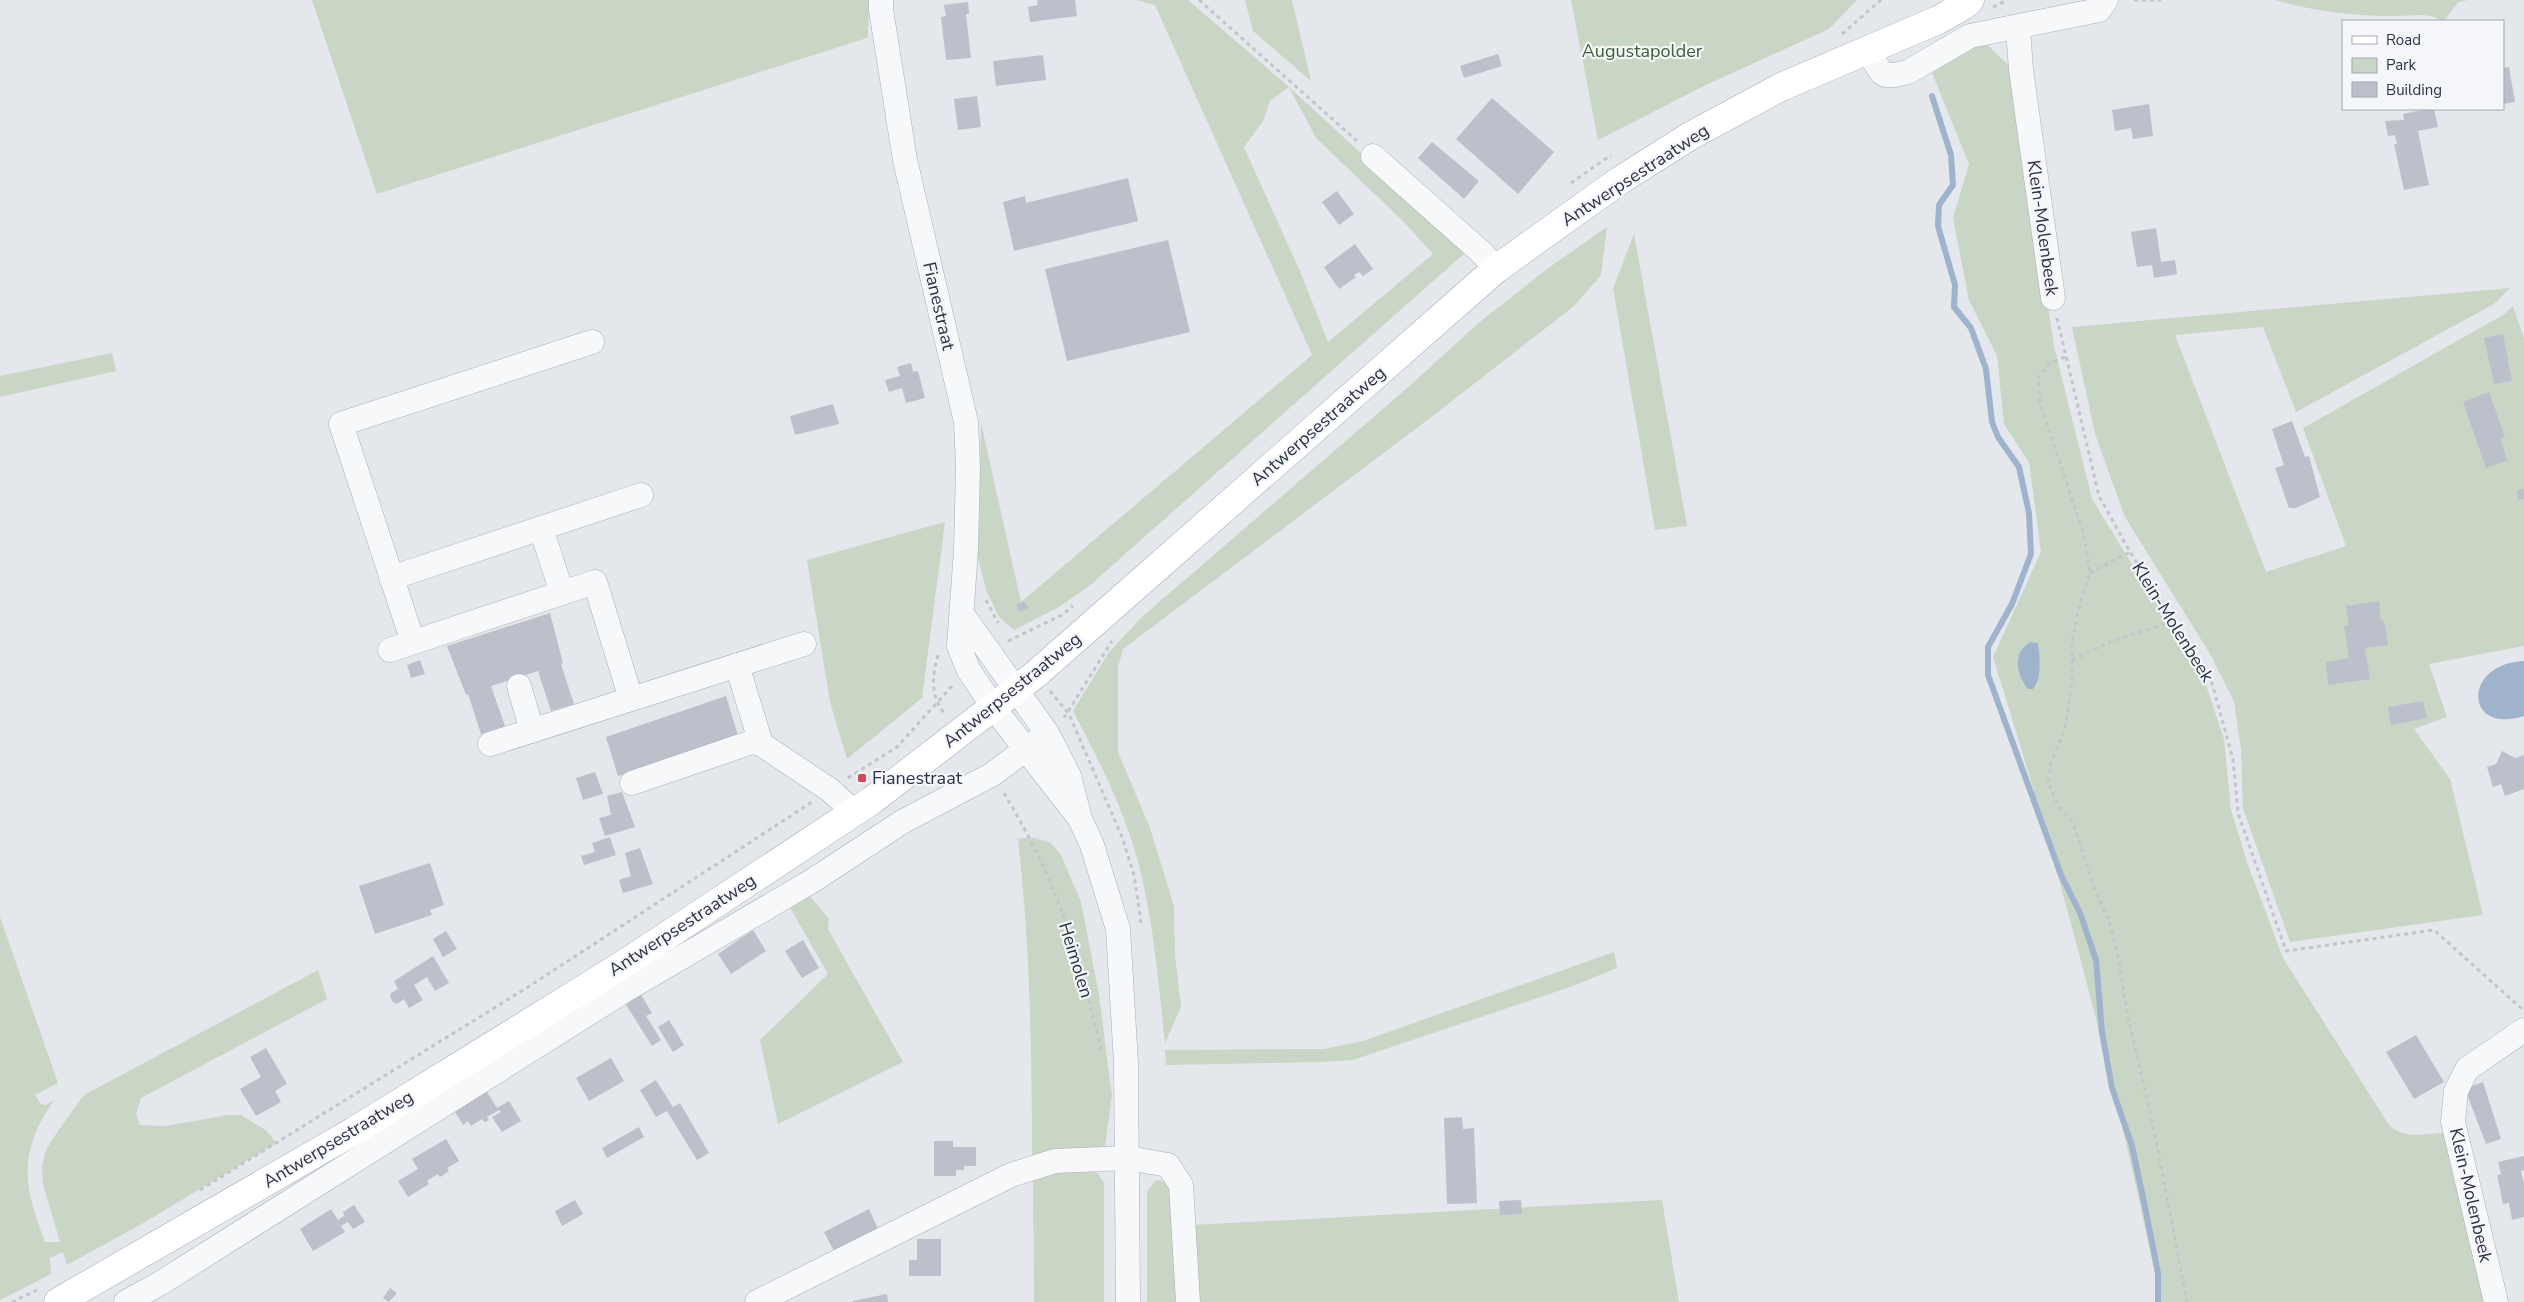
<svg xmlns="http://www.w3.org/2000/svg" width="2524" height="1302" font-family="'Nunito Sans',sans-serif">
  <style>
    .green { fill: #c9d6c5; fill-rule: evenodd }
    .water { fill: #9fb4cc }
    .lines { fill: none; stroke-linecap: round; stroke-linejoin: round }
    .stream { stroke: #9fb4cc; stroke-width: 6 }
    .building { fill: #bbc0ca }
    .minor-casing { stroke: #a9aeb7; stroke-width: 25 }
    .major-casing { stroke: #a3abb8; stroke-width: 29 }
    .path { stroke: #c2c5cb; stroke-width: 3; stroke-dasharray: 4 4; stroke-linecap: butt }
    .minor { stroke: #f7f8fa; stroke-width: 24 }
    .major { stroke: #fff; stroke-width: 28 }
    .poi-dot { fill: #d1495b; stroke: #f4f6f9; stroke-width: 2 }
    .labels { text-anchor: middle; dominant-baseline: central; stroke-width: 4.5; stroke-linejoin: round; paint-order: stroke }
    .park-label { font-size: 18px; fill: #3f6138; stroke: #f4f6f9 }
    .street-label { font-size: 18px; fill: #2b3445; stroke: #f4f6f9 }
    .poi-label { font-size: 18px; fill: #2b3445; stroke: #f4f6f9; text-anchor: start }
  </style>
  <rect width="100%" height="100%" fill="#e4e7ec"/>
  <path class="green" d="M312,0H869L868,34L867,38L377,194Z
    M1136,0H1188L1289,87L1467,251L1089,586L1059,607L1014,630L999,617L986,590L977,553L979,533L981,423L1021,602L1312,355L1155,5ZM1289,87L1316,138L1405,223L1433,254L1328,342L1302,276L1244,147L1263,121L1270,101Z
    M1245,0H1292L1311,81L1253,31Z
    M1571,0H1857L1829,29L1708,84L1598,140Z
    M2276,0H2468L2458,2L2444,21H2440C2431,12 2410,16 2398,16C2364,17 2308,11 2276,0Z
    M1983,41L2012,68L2054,346L2092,499L2206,685L2224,739L2231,810L2248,865L2283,958L2389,1125C2405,1140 2428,1134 2449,1132L2487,1302H2161C2116,1084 2060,869 1993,657L2041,552L2029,462L2004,424L1997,356L1969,300L1953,218L1969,164L1932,73Z
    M1607,227L1601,275L1574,306L1434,415L1123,649L1118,667V752L1150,828L1174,906L1175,955L1181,1007L1165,1043C1158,978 1153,913 1135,851C1120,801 1097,757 1073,711L1109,652L1143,616L1413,383L1476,325L1547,269Z
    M1634,234L1687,526L1655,530L1613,288Z
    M2510,288L2494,304L2296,412L2263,327L2175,335L2266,572L2346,546L2303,428L2503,315L2513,306L2524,338V646L2429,664L2447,717L2414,729L2450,779L2483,915L2290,942L2243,808L2241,750L2234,701L2210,654L2125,517L2095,434L2072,327Z
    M112,353L116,371L0,397V376Z
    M945,522L922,698L847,759L830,702L807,560Z
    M1025,838H1035L1051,843L1061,855L1081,902L1099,995L1112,1096L1105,1146L1042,1154L1032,1158C1032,1052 1030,945 1018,839Z
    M807,893L829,919L828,929L903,1062L778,1124L760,1040L828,974L787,902Z
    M0,917L58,1083L35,1095L41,1104L46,1105L54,1100C18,1153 23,1185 45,1242H60L43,1184L42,1166L45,1153L51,1141L80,1100L86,1094L318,970L327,999L141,1098L136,1114L140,1125L166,1126L228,1115H241L267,1131L276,1143L147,1221L67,1265L63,1252L50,1258L51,1274L0,1300Z
    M1614,952L1617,968L1570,987L1353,1060L1319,1062L1166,1065L1165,1050L1324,1049L1363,1041Z
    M1096,1171L1104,1183V1302H1034L1033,1175Z
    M1156,1180L1167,1182L1171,1194L1176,1302H1147V1192Z
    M1662,1200L1679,1302H1196L1193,1225Z"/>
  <path class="water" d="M2031,642L2038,643C2040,658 2042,677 2033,689H2028C2016,674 2012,652 2031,642Z
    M2524,661V716C2463,735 2463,663 2524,661Z"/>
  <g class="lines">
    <path class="stream" d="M1932,96L1951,155L1953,185L1939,205L1938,226L1955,285L1954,307L1971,328L1986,369L1992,422L1998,437L2019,467L2029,513L2031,554L2012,604L1988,647V675L2061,875L2080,913L2096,960L2102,1032L2112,1088L2132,1146L2145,1207L2158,1273V1302"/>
  </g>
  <path class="building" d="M1037,0H1075L1077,16L1030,22L1028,7L1038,5Z
    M968,2L969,14H966L971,58L946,60L941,17L946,16L944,5Z
    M1498,54L1502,66L1464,78L1460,66Z
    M1043,55L1046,80L996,86L993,61Z
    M2509,67L2515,102L2503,104V68Z
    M977,96L981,127L958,130L954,99Z
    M1492,98L1554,152L1518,194L1456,139Z
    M2149,104L2153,136L2133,139L2131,128L2115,131L2112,110Z
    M2427,109H2434L2438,127L2418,131L2429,185L2404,190L2394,144H2397L2395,135L2388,136L2385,121L2404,120L2403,114Z
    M1432,142L1479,181L1464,199L1418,158Z
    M1128,178L1138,221L1014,251L1003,202L1025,196L1026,203Z
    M1337,191L1354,214L1339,225L1322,202Z
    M2156,228L2161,262L2175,260L2177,274L2154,278L2152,265L2137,267L2131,232Z
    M1168,240L1190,332L1067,361L1045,269Z
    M1355,244L1373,269L1363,276L1359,272L1354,275L1356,277L1339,289L1324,267Z
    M2503,334L2512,381L2494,384L2484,338Z
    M911,363L913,372L918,371L925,398L906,403L902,388L889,392L885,380L900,376L897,367Z
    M2489,392L2505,437L2500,438L2507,460L2486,468L2463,402Z
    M833,404L839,424L795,435L790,416Z
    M2292,421L2305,457L2309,456L2320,497L2296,508H2289L2275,468L2284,465L2272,429Z
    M2524,489V499L2518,500L2517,490Z
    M1024,601L1028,608L1020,612L1016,605Z
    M2379,601L2381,621L2384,620L2388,645L2365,648L2370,679L2328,685L2326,662L2349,658L2344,626L2349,625L2346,606Z
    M550,613L563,663L561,664L574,704L551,711L538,671L491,686L505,726L481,734L468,694L466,695L447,646Z
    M420,660L425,674L411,678L407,665Z
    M726,696L739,739L618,776L606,737Z
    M2423,701L2427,718L2391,725L2388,707Z
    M2502,751L2515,758L2524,755V789L2505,796L2501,784L2493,787L2487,767L2496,764Z
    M595,772L603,794L583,800L576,778Z
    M622,792L635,827L605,836L599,818L611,815L607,796Z
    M610,837L616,855L584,865L581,856L595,852L592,843Z
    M640,848L653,884L623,893L619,880L631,876L625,853Z
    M430,863L444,905L430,910L432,915L375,934L359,886Z
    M753,930L766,951L731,974L718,954Z
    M446,931L457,949L443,957L433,939Z
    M803,940L819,968L802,978L785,951Z
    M433,956L449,983L435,991L427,977L414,985L423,1000L409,1008L404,999L397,1004L393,1002L390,997L391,993L398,989L394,981Z
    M640,993L652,1013L646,1016L661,1040L652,1046L625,1003Z
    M669,1020L684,1045L673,1052L658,1027Z
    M2416,1035L2444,1082L2414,1099L2386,1052Z
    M266,1048L287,1084L275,1091L281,1102L256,1116L240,1089L261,1077L250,1057Z
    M611,1058L624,1081L589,1101L576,1078Z
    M656,1080L673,1107L680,1103L709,1153L697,1160L667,1111L656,1117L640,1090Z
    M2483,1082L2501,1139L2486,1144L2465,1089Z
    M485,1089L497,1108L509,1101L521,1121L502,1132L492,1117L501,1112L499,1110L487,1117L489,1120L485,1122L482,1119L471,1126L468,1121L463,1125L453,1108Z
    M1462,1117L1463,1129L1474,1128L1477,1203L1447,1204L1444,1118Z
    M639,1127L644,1137L607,1158L602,1148Z
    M446,1139L459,1161L447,1168L449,1171L440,1177L438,1174L427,1181L429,1184L408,1197L398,1181L418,1169L412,1159Z
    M934,1141H953V1147H976V1166H964V1170H956V1176H934Z
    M2524,1156V1170L2521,1171L2524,1183V1217L2512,1220L2509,1203L2503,1204L2497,1175L2501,1174L2498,1162Z
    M575,1200L583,1214L562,1226L555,1211Z
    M1521,1200L1522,1214L1500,1215L1499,1201Z
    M354,1205L365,1222L353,1229L348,1222L341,1226L345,1232L313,1251L300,1229L331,1209L338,1220L344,1216L343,1212Z
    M869,1209L879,1231L835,1253L824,1232Z
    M917,1239H941V1276H909V1260H917Z
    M390,1288L397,1293L389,1302L383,1298Z
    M887,1294L888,1302H853V1301Z"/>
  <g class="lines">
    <g class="minor-casing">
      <path id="minor" d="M881,0V10L905,160L966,422L968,466L966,550L959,646L968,669L993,707L1080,819
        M2018,28L2021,70L2053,298
        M1867,50L1881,72L1885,75H1895L1908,72L1970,36L2099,10L2106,0
        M1373,156L1482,253L1496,269
        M541,528L562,593
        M391,578L641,495
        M962,614L1047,733L1069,776L1080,819L1092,845L1118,929L1126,1063L1128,1302
        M413,642L341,424L592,342
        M390,650L595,582L631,699
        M737,665L761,744
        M519,686L532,731
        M490,744L804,644
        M632,783L752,742L761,744L830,790L854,812
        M126,1302L159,1284L624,991L812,881L902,822L993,774L1047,733
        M757,1302L1011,1175L1055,1161L1127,1158L1168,1165L1181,1185L1188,1302
        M2496,1302L2453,1122L2456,1091L2467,1069L2524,1030"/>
    </g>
    <g class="major-casing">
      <path id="major" d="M58,1302L354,1131L621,966L871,801L1036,674L1496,269L1619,181L1690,136L1781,87L1938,20L1963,6L1970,0"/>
    </g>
    <path class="path" d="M1199,0L1357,141
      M2134,0H2161
      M1993,7L2008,0
      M1842,34L1881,0
      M1571,183L1611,155
      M2057,318L2099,496L2130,552L2212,683L2233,759L2238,813L2286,951L2434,930L2522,1009
      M2065,357L2049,364L2038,378L2040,403L2084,535L2090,573L2080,602L2072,643V681L2065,728L2051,763L2048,782L2059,807L2073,822L2093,885L2109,921L2119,961L2128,1017L2154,1130L2187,1302
      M2090,573L2130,552
      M986,600L998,623
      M1008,641L1062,615L1073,606
      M938,655C932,677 930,696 945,714
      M2072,660L2110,642L2174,621
      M1050,691L1069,714L1122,837L1134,875L1141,923
      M1064,718L1112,641
      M848,778L897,747L953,685
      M1004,793C1024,827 1043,862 1057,899C1077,949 1089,1001 1102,1053
      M200,1190L528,987L812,802
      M12,1302L37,1290"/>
    <use href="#minor" class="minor"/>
    <use href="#major" class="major"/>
  </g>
  <rect class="poi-dot" x="857" y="773" width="10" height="10" rx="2.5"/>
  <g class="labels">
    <g class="park-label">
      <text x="1642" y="51">Augustapolder</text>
    </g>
    <g class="street-label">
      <text transform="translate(1635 175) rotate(-33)">Antwerpsestraatweg</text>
      <text transform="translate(2043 228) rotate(82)">Klein-Molenbeek</text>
      <text transform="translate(939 306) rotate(77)">Fianestraat</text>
      <text transform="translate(1318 426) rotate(-41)">Antwerpsestraatweg</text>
      <text transform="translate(2173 622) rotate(58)">Klein-Molenbeek</text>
      <text transform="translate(1012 690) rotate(-39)">Antwerpsestraatweg</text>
      <text transform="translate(682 925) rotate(-33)">Antwerpsestraatweg</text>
      <text transform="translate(1076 960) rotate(73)">Heimolen</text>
      <text transform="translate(338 1139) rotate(-31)">Antwerpsestraatweg</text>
      <text transform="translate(2471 1195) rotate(77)">Klein-Molenbeek</text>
    </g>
    <g class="poi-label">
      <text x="872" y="778">Fianestraat</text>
    </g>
  </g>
  <rect x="2342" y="20" width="162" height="90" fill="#f4f6f9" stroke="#a4a8b1"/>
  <rect x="2352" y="36" width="25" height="8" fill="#ffffff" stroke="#a4a8b1"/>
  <text x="2386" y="45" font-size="15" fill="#2b3445">Road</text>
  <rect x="2352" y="58" width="25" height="15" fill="#c9d6c5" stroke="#a4a8b1"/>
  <text x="2386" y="70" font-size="15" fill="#2b3445">Park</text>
  <rect x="2352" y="82" width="25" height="15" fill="#bbc0ca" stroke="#a4a8b1"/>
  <text x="2386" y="95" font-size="15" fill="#2b3445">Building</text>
</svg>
